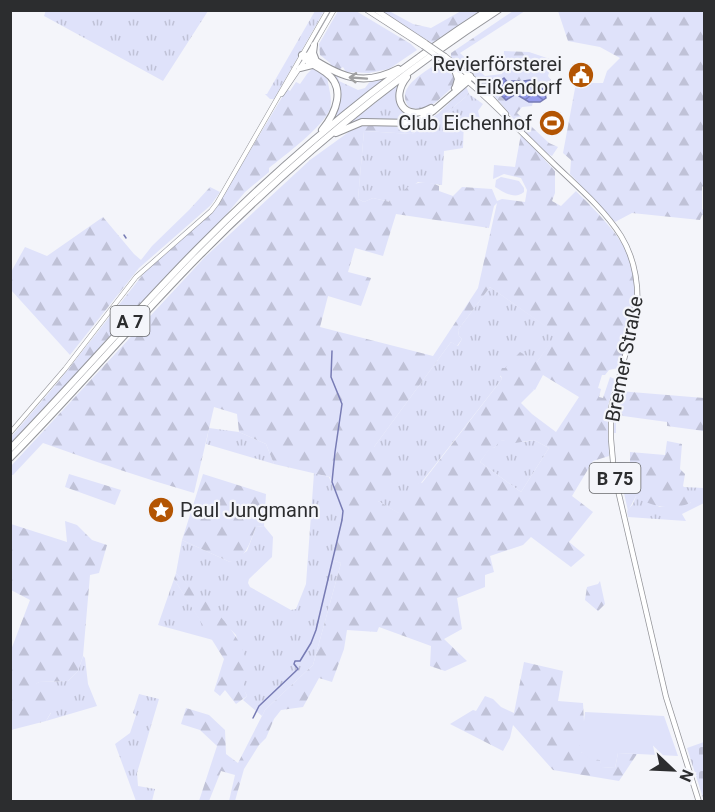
<svg xmlns="http://www.w3.org/2000/svg" width="715" height="812" font-family="Roboto,sans-serif">
  <style>
    .grass { fill: url(#grass-tufts) }
    .forest { fill: url(#forest-firs); fill-rule: evenodd }
    .cemetery { fill: url(#cemetery-stones) }
    .green { fill: #dfe2fa }
    .water { fill: url(#water-waves); stroke: #777bb4; stroke-width: 1.5 }
    .lines { fill: none; stroke-linecap: round; stroke-linejoin: round }
    .stream { stroke: #777bb4; stroke-width: 1.5 }
    .secondary-casing { stroke: #94959a; stroke-width: 5 }
    .primary-casing { stroke: #94959a; stroke-width: 6 }
    .highway-casing { stroke: #94959a; stroke-width: 8 }
    .secondary { stroke: #fff; stroke-width: 4 }
    .primary { stroke: #fff; stroke-width: 4.5 }
    .highway { stroke: #fff; stroke-width: 6 }
    .primary-bridge-casing { stroke: #94959a; stroke-width: 6; stroke-linecap: butt }
    .primary-bridge { stroke: #fff; stroke-width: 4.5 }
    .oneway { stroke: #a0a0a1 }
    .labels { text-anchor: middle; dominant-baseline: central; stroke-width: 4.5; stroke-linejoin: round; paint-order: stroke }
    .shield { fill: #f4f5fa; stroke: #68696c; stroke-width: 1.5 }
    .shield-label { font-size: 18px; font-weight: bold; fill: #2c2d2f }
    .poi-label { font-size: 20px; fill: #2c2d2f; stroke: #f4f5fa; text-anchor: end }
    .street-label { font-size: 20px; fill: #2c2d2f; stroke: #f4f5fa }
  </style>
  <defs>
    <pattern id="grass-tufts" width="24" height="20" patternUnits="userSpaceOnUse" patternTransform="scale(1.5)"><rect width="24" height="20" fill="#dfe2fa"/><path d="M3 7l-1-3M5 7V3M7 7l1-3M15 17l-1-3M17 17v-4M19 17l1-3" fill="none" stroke="#c0c2d7"/></pattern>
    <pattern id="forest-firs" width="22" height="20" patternUnits="userSpaceOnUse" patternTransform="scale(1.5)"><rect width="22" height="20" fill="#dfe2fa"/><path d="M5 1l3.5 6h-7zM16 11l3.5 6h-7z" fill="#c0c2d7"/></pattern>
    <pattern id="cemetery-stones" width="16" height="16" patternUnits="userSpaceOnUse" patternTransform="scale(1.5)"><rect width="16" height="16" fill="#dfe2fa"/><path d="M2 7V4a2 2 0 0 1 4 0v3zM10 15v-3a2 2 0 0 1 4 0v3z" fill="#c0c2d7"/></pattern>
    <pattern id="water-waves" width="16" height="10" patternUnits="userSpaceOnUse" patternTransform="scale(1.5)"><rect width="16" height="10" fill="#979ced"/><path d="M0 5q4-4 8 0t8 0" fill="none" stroke="#7b80c0"/></pattern>
  </defs>
  <rect width="100%" height="100%" fill="#f4f5fa"/>
  <path class="grass" d="M46,10H208V11L163,81L46,17L44,16Z
    M315,11H324L274,99H270L265,94H267Z
    M319,66L337,75L339,81L358,90L365,88L371,80L389,76L331,122L338,87Z
    M399,84L396,93L400,108L410,115L423,116L412,120L346,126Z
    M469,94L483,104L478,111L480,119L474,126L470,117L464,118L463,148L444,151L442,185L418,182L390,202L373,198L364,202L358,199L364,131L412,134L449,111Z
    M490,287L557,334L537,362L500,376L502,379L421,483H419L400,514L378,501L374,447L451,342L458,346L462,339L459,336L458,330Z
    M209,428L239,432L266,444L274,464L206,444Z
    M500,440L524,442L534,440L549,448L521,492L480,462L491,446L494,448Z
    M314,473L329,477L343,511L332,560L341,563L313,665L265,710L262,716L243,700L247,696L243,688L244,676L236,635L176,573L182,540L230,562L247,551L256,527L264,526L273,537L272,557L249,579L248,583L250,587L291,610L296,609L306,584Z
    M683,487L704,488V503L682,514L686,521L628,517L627,511L633,504L636,496L660,507L691,503Z
    M174,579L213,640L158,625Z
    M83,656L85,658L88,684L97,706L46,721L51,713L35,684L39,682L68,681L78,671Z
    M139,694L159,699L137,773L138,786L155,789L152,801H136L115,744L130,733L136,715L133,713Z"/>
  <path class="forest" d="M338,11H356L411,44L417,50L389,69L369,73L346,72L343,67L337,71L334,70L330,63L320,55L319,44Z
    M379,11H389L413,24L431,28L461,11H480L432,43Z
    M513,11H525L460,53L485,76L502,74L504,51L529,52L553,60L548,76L551,80L547,83L550,94L545,96L544,90L530,80L524,81L520,91L523,100L533,102L532,106L522,107L517,113L549,143L558,147L552,156C533,148 512,115 497,99C482,83 467,70 451,57V53Z
    M558,11H704V185L702,187V209L704,211V215H702L700,220L632,213L615,222L570,174L571,160L563,153L576,83H603L607,71L620,58L600,47L568,41Z
    M437,63L455,77V85C442,96 428,115 409,107C394,88 424,73 437,63Z
    M314,67L327,76C328,87 333,98 330,109C324,126 284,156 269,168V172L245,192L226,215L105,341L60,393L11,443V437L59,381L148,268L215,209L287,89L290,91L296,82L300,84L307,74Z
    M466,86L469,94L449,111L412,134L364,131L358,199L364,202L373,198L390,202C405,188 418,176 439,186V191L453,196L462,187L492,189L497,201L502,199L525,202L527,190L521,178L504,174L493,179L494,165L515,167L521,134L555,171V193L552,201L561,206L576,191C593,208 623,237 630,260C641,295 630,335 618,368L609,370L605,375H602L598,388L601,389L599,397L603,398L610,377L615,379L608,406L609,456L593,461L572,496L593,512L569,542L585,555L571,567L531,537L523,545L490,556L494,572L485,575V587L457,598L462,629L444,639L467,661L445,671L430,666L431,646L379,627L377,632L347,630L344,649L332,682L319,678L303,707L281,710L274,719L266,738L259,745L244,769L235,801H229L235,775L221,771L209,801H199L217,746L200,730L181,724L186,708L209,715L225,730L226,754L238,763L265,710L313,665L341,563L332,560L343,511L330,477L274,464L266,444L239,432L237,414L214,407L194,493C143,478 93,461 43,443L13,475H11L10,467L205,257L310,160L357,126L370,124L407,128L421,125L439,113ZM497,203L478,288L433,356L320,327L328,296L361,306L371,278L348,272L355,248L383,256L396,214L489,228L494,206ZM490,287L556,334L537,362L520,352L505,368H502L500,373L502,379L422,483L419,482L399,513L378,501L396,465L374,447L451,342L457,346L462,339L459,336L458,330ZM543,375L579,397L556,432L532,414L521,403L534,390L533,389L535,390ZM501,440L515,443L534,440L549,448L521,492L480,462L491,447L494,448Z
    M210,187L220,192L211,205L139,268L70,355L11,290V272L25,247L47,256L103,217L134,254L141,260L152,246L189,210Z
    M619,391L704,398V431L667,426V422L616,415V433H613Z
    M667,441L682,444L680,469L685,474L683,486L692,496V502C676,511 651,508 636,496L628,511L617,462L630,463V452L665,455Z
    M69,474L121,490L115,505L65,487Z
    M203,474L266,494L264,526L256,527C250,541 247,558 230,562L182,540Z
    M65,521L77,525L92,540L107,545L99,573L90,575L83,656L78,671L68,681L39,682L36,684L51,692L57,702L46,721L11,730V650L30,600L11,590V524L67,542Z
    M176,573C200,597 238,626 246,660C249,673 239,681 247,696L236,704L225,690L220,696L214,691L224,659L174,579Z
    M600,581L605,604L598,611L585,600L587,587L598,584Z
    M524,662L563,671L558,701L583,703L584,722L580,728L581,752L600,760L602,767L615,768L618,753L637,754L619,781L553,770L513,725L510,738L503,751L450,724L473,710L476,711L485,696L493,699L501,707L514,713Z"/>
  <path class="cemetery" d="M704,742V801L687,748Z"/>
  <path class="green" d="M501,177L519,181L524,188V192C515,200 503,192 495,187L496,180Z
    M585,712L664,716L678,756L618,753L615,768L601,767L600,760L590,759L580,751V722L584,721Z"/>
  <path class="water" d="M504,78L509,84H512V81H519L521,84L520,89L524,81L530,80L544,90L546,98L540,102H529L519,96V89L516,94L506,100L495,89L496,84L491,79L500,81Z"/>
  <g class="lines">
    <path class="stream" d="M124,235L126,238
      M253,718L259,706L298,669L294,664L295,661H300L311,643L316,630L342,520L343,511L332,482L335,452L342,404L331,377L332,351"/>
    <g class="secondary-casing">
      <path id="secondary" d="M282,94L305,60L334,10
        M10,433L65,369L136,277L211,211L217,203L328,10"/>
    </g>
    <g class="primary-casing">
      <path id="primary" d="M367,10L423,46
        M376,10L426,43
        M445,56L475,80L506,114
        M441,59C482,91 518,129 555,165C578,187 604,209 621,236C635,259 639,284 637,311L611,408V439L614,473L666,697L699,802"/>
    </g>
    <g class="highway-casing">
      <path id="highway" d="M314,45L313,53L316,61
        M302,55L308,56C340,76 362,88 398,69
        M302,55C307,63 317,66 325,72C347,87 336,113 322,130
        M300,68L312,65
        M455,70L458,79L456,86
        M407,77C389,99 405,123 431,108
        M455,88L466,77L470,76
        M336,133L362,122L414,123L433,111L468,81L470,76
        M10,449C74,383 133,314 197,249C285,160 382,78 488,10
        M10,458C75,392 135,321 200,255C291,163 390,80 498,10"/>
    </g>
    <use href="#secondary" class="secondary"/>
    <use href="#primary" class="primary"/>
    <use href="#highway" class="highway"/>
    <g class="primary-bridge-casing">
      <path id="primary-bridge" d="M426,43L445,56
        M423,46L441,59"/>
    </g>
    <use href="#primary-bridge" class="primary-bridge"/>
  </g>
  <defs><path id="oneway-shaft" d="M-6 0H5M1.5-3L5.5 0L1.5 3" fill="none" stroke-width="1.6" stroke-linecap="round" stroke-linejoin="round" transform="scale(1.5)"/></defs>
  <use class="oneway" href="#oneway-shaft" transform="translate(358 78) rotate(-176)"/>
  <defs>
    <g id="civic-disc" transform="scale(1.35)"><circle r="9.5" fill="#b35503" stroke="#f4f5fa"/><path d="M-.6-6.5H3V-4.5H.6V-3L4-1V1h2V6H-6V1h2V-1L-.6-3ZM-1.2 2.5V6h2.4V2.5Z" fill="#fff"/></g>
    <g id="stadium-disc" transform="scale(1.35)"><circle r="9.5" fill="#b35503" stroke="#f4f5fa"/><path d="M0-5a6.5 5 0 1 0 0 10a6.5 5 0 1 0 0-10ZM-3.5-1.8h7v3.6h-7Z" fill="#fff"/></g>
    <g id="sight-disc" transform="scale(1.35)"><circle r="9.5" fill="#b35503" stroke="#f4f5fa"/><path d="M0-6L1.8-2.2L6-1.7L2.9 1.2L3.7 5.4L0 3.3L-3.7 5.4L-2.9 1.2L-6-1.7L-1.8-2.2Z" fill="#fff"/></g>
  </defs>
  <g fill-rule="evenodd">
    <use href="#civic-disc" x="581" y="75"/>
    <use href="#stadium-disc" x="552" y="123"/>
    <use href="#sight-disc" x="161" y="510"/>
  </g>
  <g class="labels">
    <g class="shield">
      <rect x="110.5" y="306" width="39" height="30" rx="4.5"/>
      <rect x="589.5" y="463" width="51" height="30" rx="4.5"/>
    </g>
    <g class="shield-label">
      <text x="130" y="321">A 7</text>
      <text x="615" y="478">B 75</text>
    </g>
    <g class="poi-label">
      <text x="562" y="64">Revierförsterei<tspan x="562" dy="23">Eißendorf</tspan></text>
      <text x="532" y="123">Club Eichenhof</text>
      <text x="180" y="510" text-anchor="start">Paul Jungmann</text>
    </g>
    <g class="street-label">
      <text transform="translate(624 359) rotate(-79)">Bremer Straße</text>
    </g>
  </g>
  <rect width="715" height="812" fill="none" stroke="#2c2d2f" stroke-width="24"/>
  <g transform="translate(673 770) rotate(113)" stroke="#f4f5fa" stroke-width="4.5" paint-order="stroke">
  <path d="M0-4.5L10 22L0 15L-10 22Z" fill="#2c2d2f"/>
  <text y="-9" font-size="16" font-weight="bold" text-anchor="middle" fill="#2c2d2f">N</text>
  </g>
</svg>
